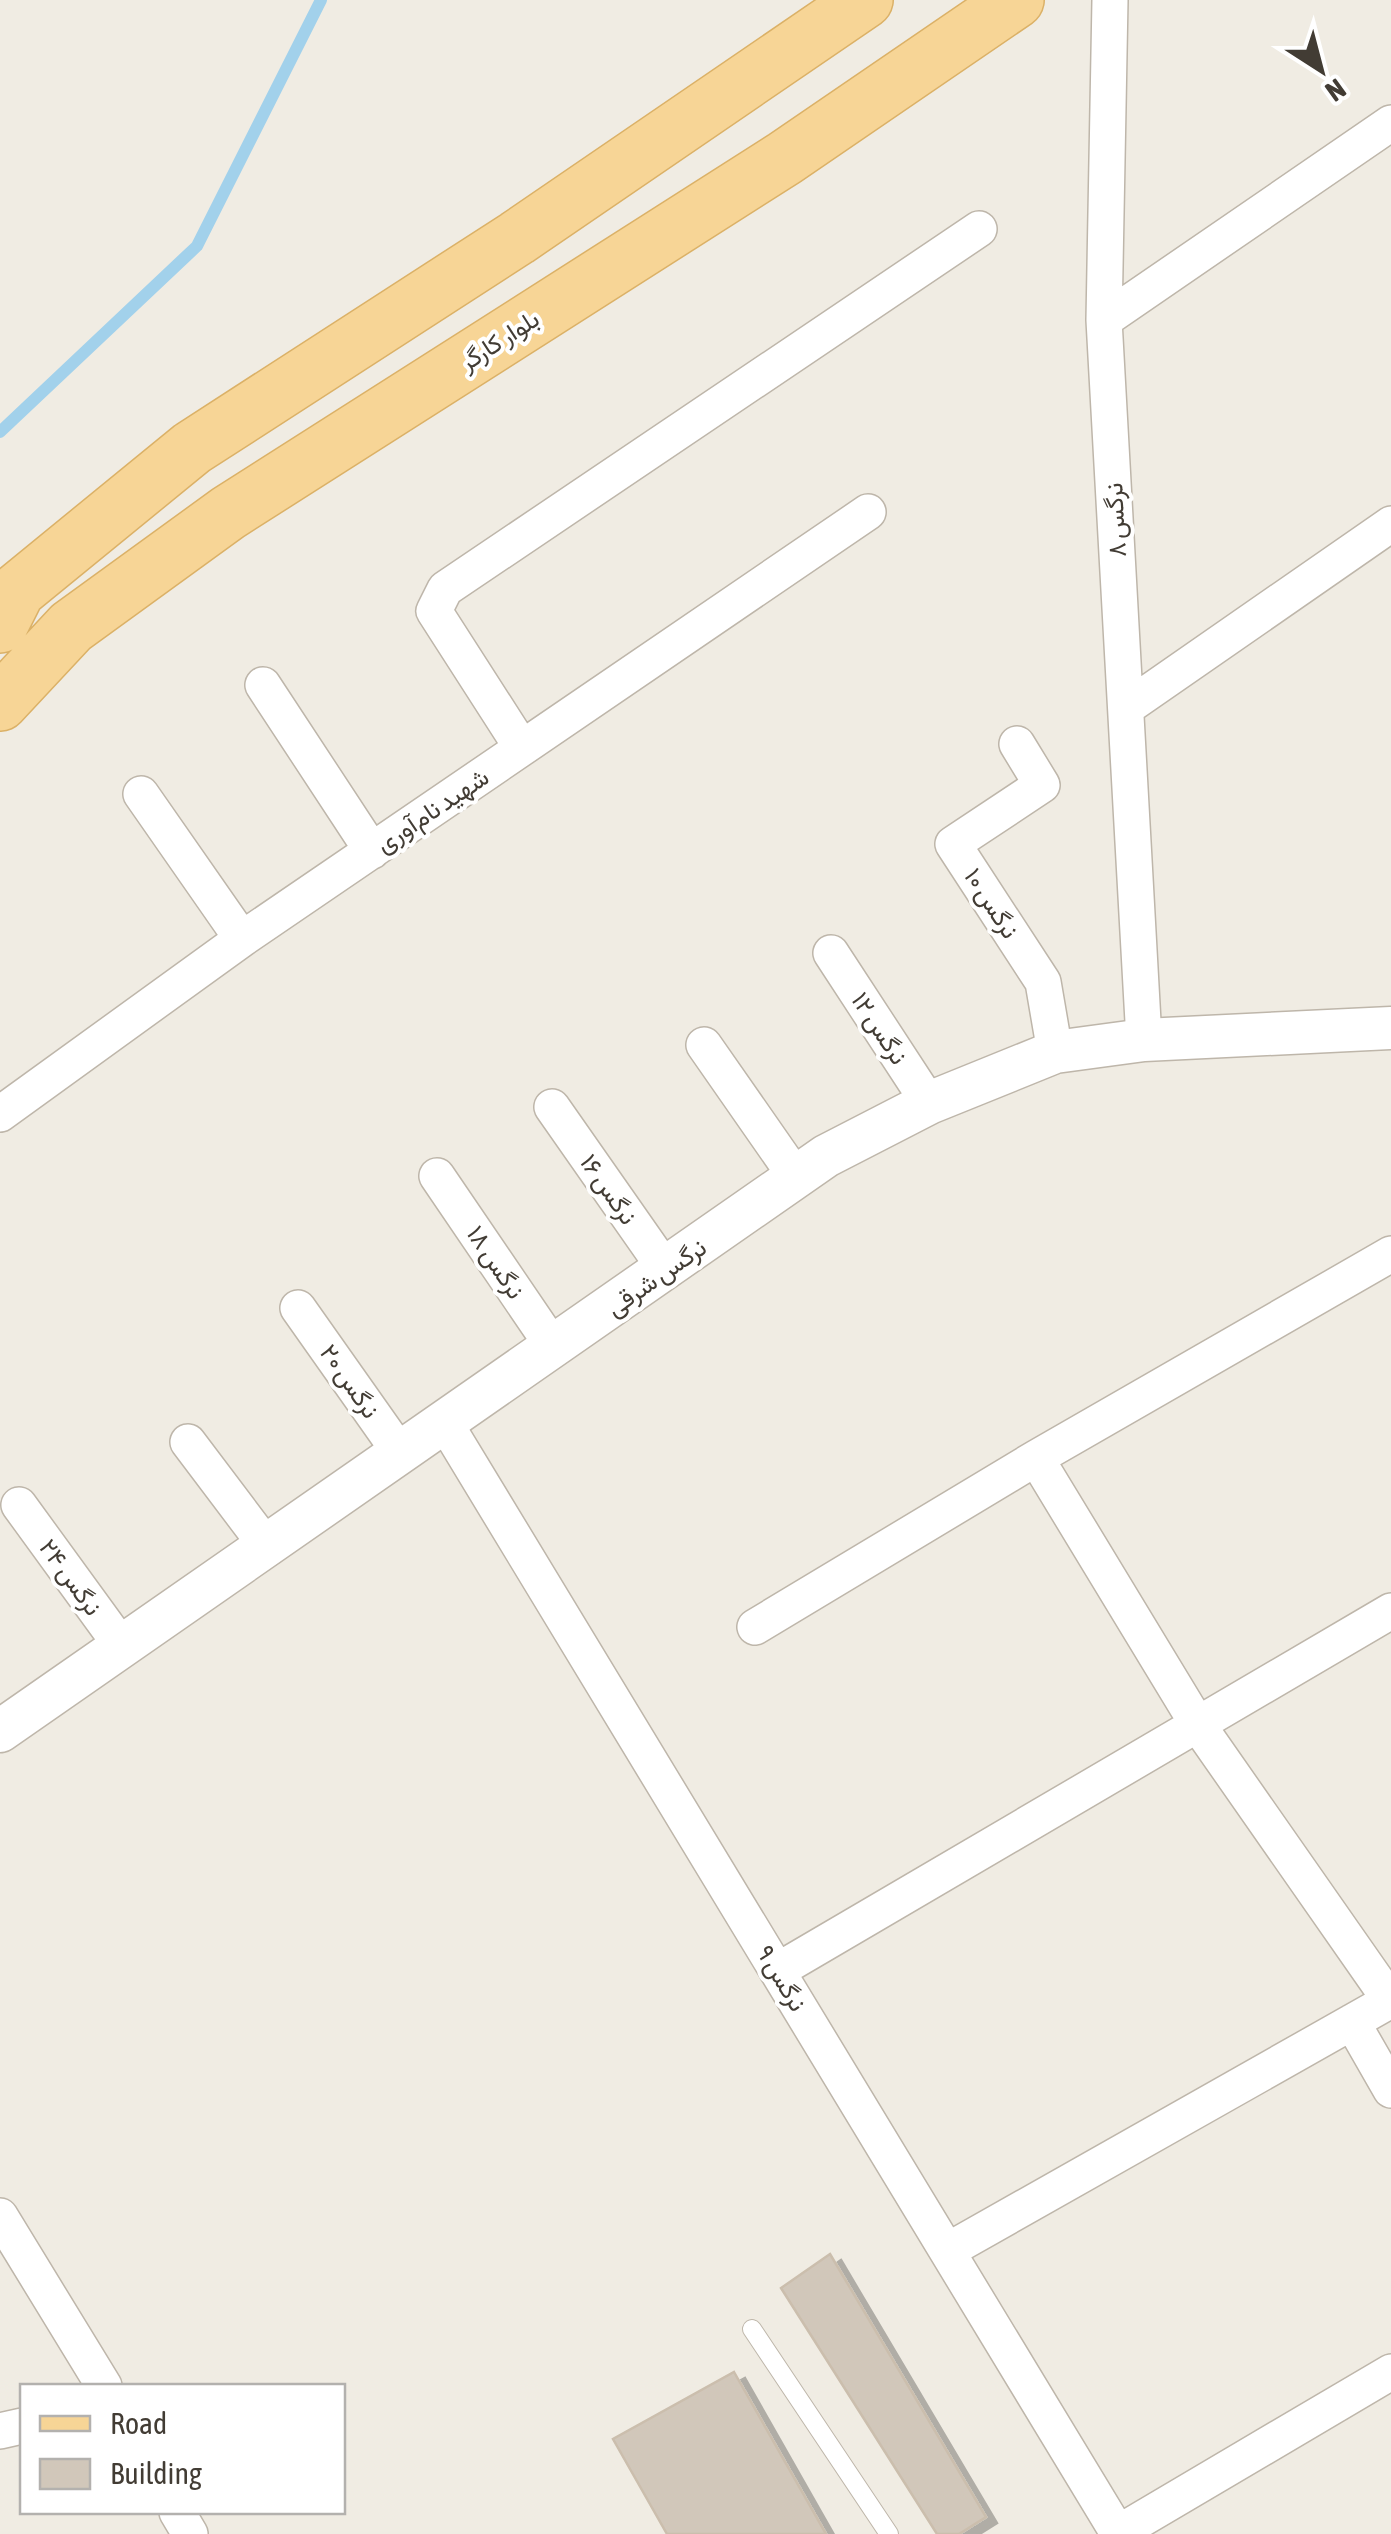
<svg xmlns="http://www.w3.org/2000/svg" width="1391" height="2534" font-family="'Asap Condensed',Vazirmatn,sans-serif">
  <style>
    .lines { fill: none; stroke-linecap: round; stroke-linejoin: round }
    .stream { stroke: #a2d1eb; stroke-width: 12 }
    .building { fill: #d1c7ba; stroke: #cbbead; stroke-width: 2.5; filter: url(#shadow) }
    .service-casing { stroke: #beb6aa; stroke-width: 20 }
    .minor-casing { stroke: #beb6aa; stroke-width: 38 }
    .tertiary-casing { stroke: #beb6aa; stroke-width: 45 }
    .primary-casing { stroke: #dbb167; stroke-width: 58 }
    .service { stroke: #fff; stroke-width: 18 }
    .minor { stroke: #fff; stroke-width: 35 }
    .tertiary { stroke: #fff; stroke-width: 42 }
    .primary { stroke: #f7d596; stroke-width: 55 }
    .labels { text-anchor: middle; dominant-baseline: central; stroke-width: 8; stroke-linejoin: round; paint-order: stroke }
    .street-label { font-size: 25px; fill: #423c34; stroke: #fff }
  </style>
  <defs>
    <filter id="shadow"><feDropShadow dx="11" dy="6" stdDeviation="0" flood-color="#0004"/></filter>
  </defs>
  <rect width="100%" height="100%" fill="#f0ece3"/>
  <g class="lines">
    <path class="stream" d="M0,432L197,246L321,0"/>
  </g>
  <path class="building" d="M830,2254L986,2517L959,2534H937L781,2288Z
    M734,2372L826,2534H667L613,2439Z"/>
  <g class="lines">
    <g class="service-casing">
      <path id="service" d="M752,2329L889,2534"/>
    </g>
    <g class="minor-casing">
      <path id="minor" d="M1110,0L1104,320L1144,1040
        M1104,320L1391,123
        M263,685L372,851
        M1126,708L1391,524
        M1017,744L1042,785L953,844L1043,982L1055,1052
        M522,748L434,611L445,589L979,229
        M141,794L242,939
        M831,953L929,1103
        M704,1045L796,1177
        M552,1107L666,1270
        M0,1114L242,939L868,512
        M437,1176L554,1348
        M298,1308L401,1454
        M445,1423L1118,2533L1391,2372
        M188,1442L268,1548
        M1036,1458L1198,1725L1390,2000
        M19,1505L123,1648
        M755,1627L1036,1458L1391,1254
        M777,1971L1391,1611
        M1352,2022L1391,2090
        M0,2216L104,2386
        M947,2251L1391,2000
        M0,2431L22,2426
        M177,2512L190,2534"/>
    </g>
    <g class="tertiary-casing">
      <path id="tertiary" d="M0,1731L826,1156L929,1103L1055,1052L1144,1040L1391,1028"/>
    </g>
    <g class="primary-casing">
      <path id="primary" d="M0,625L17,591L192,448L517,238L865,0
        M0,703L71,627L228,513L785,158L1016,0"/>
    </g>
    <use href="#service" class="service"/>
    <use href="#minor" class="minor"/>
    <use href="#tertiary" class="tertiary"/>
    <use href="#primary" class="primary"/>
  </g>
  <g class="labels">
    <g class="street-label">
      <text transform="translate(499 340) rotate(-33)">بلوار کارگر</text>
      <text transform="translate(1115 520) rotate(-93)">نرگس ۸</text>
      <text transform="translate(432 810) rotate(-34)">شهید نام‌آوری</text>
      <text transform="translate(992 903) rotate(57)">نرگس ۱۰</text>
      <text transform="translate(880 1028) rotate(57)">نرگس ۱۲</text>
      <text transform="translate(609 1189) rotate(55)">نرگس ۱۶</text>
      <text transform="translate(496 1262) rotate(56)">نرگس ۱۸</text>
      <text transform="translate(656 1277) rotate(-35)">نرگس شرقی</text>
      <text transform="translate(350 1381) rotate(55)">نرگس ۲۰</text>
      <text transform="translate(71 1577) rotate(54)">نرگس ۲۴</text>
      <text transform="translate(782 1978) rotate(59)">نرگس ۹</text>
    </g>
  </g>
  <rect x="20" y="2384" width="325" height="130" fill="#ffffff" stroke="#b3b1ae" stroke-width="2.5"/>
  <rect x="40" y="2416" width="50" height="15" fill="#f7d596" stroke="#b3b1ae" stroke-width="2.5"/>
  <text x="110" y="2434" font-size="30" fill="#423c34">Road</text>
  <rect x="40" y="2459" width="50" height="30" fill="#d1c7ba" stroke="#b3b1ae" stroke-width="2.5"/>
  <text x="110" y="2484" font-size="30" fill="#423c34">Building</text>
  <g transform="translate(1321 70) rotate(144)" stroke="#ffffff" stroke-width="8" paint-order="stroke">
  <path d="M0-8L18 38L0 25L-18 38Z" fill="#423c34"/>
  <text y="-15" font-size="28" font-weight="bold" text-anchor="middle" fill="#423c34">N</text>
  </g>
</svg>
